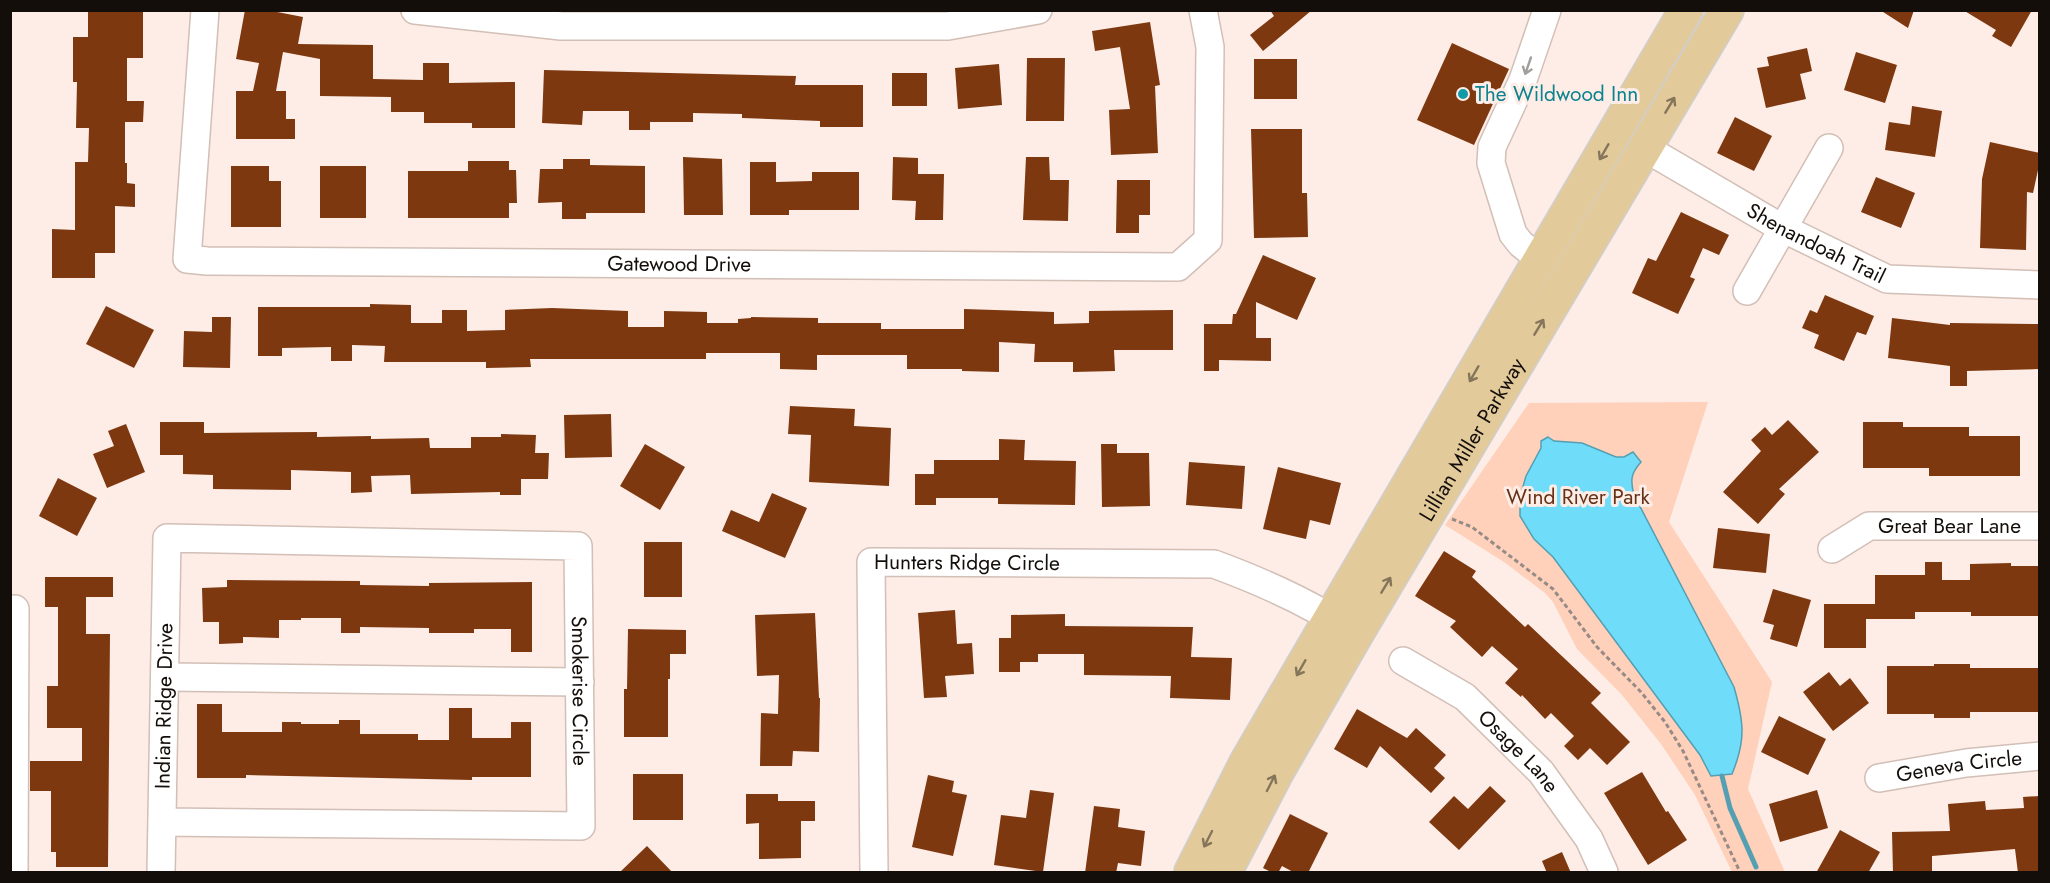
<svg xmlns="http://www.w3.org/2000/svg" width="2050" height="883" font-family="Jost,sans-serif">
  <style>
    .green { fill: #ffd0ba }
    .water { fill: #6fddfa; stroke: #549fb2; stroke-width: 1.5 }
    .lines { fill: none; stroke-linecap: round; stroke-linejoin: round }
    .stream { stroke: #549fb2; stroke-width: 5 }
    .building { fill: #7e3810 }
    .minor-casing { stroke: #d2bfb6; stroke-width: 30 }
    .major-casing { stroke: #d0cfce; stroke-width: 36 }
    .path { stroke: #968b86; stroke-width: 3; stroke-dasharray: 4.5 3; stroke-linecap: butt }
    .minor { stroke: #fff; stroke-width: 27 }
    .major { stroke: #e2ca9b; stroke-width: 33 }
    .oneway { stroke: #a19f9d }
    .oneway2 { stroke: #85755a }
    .culture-dot { fill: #0f9aa8; stroke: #fdede6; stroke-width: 2 }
    .labels { text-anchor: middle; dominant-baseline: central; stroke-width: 6; stroke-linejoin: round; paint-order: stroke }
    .culture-label { font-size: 21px; fill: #0d838f; stroke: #fdede6; text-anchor: start }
    .street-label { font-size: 21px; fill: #140e0b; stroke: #fdede6 }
    .park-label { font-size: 21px; fill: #653218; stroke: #fdede6 }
  </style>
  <rect width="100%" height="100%" fill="#fdede6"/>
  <path class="green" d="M1708,402L1669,522L1772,682L1748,789L1785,872H1732L1695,795L1661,744L1622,695L1577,649L1553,602L1545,593L1504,562L1445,525L1529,403Z"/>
  <path class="water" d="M1548,437L1554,441L1582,443L1616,457H1624L1633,452L1641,462C1631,473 1630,480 1634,495L1734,687C1744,722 1746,740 1732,774L1711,776L1700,755L1553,557L1534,539L1520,516V497L1526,476L1541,448V441Z"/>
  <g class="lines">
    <path class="stream" d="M1722,776L1730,808L1756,867"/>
  </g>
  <path class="building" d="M88,10H143V58H127V101H144L143,122H125V163H127V183L135,184V207L115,206V253H95V278H52V229L75,230V162H88L89,128H76L77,82H73V37H88Z
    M245,10H267L303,17L298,44L373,45V79L423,80V63H449V83L515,82V128H472V123H424V112H391V97L320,96V59L283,52L276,91H286V119H295V139H236V91H253L259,63L236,59Z
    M1270,10H1312L1263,51L1250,35L1274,16Z
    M1880,10H1914L1908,28Z
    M1963,10H2032L2011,47L1992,36L1996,30Z
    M1150,22L1160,85L1155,86L1158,153L1111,155L1109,110L1130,109L1120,47L1095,51L1092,31Z
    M1452,43L1509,69L1474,145L1417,120Z
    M1807,48L1812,71L1800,74L1806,99L1766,108L1757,68L1769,66L1767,57Z
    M1856,52L1897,65L1885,103L1844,90Z
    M1027,58H1065L1064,121H1026Z
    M1254,59H1297V99H1254Z
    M999,64L1002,105L958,109L955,68Z
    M544,70L796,76L795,85H863V127H820V121L742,118V114L693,113V122H650V130H629V111H583L582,125L542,123Z
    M892,73H927V106H892Z
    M1912,106L1942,111L1935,157L1885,150L1889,122L1910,125Z
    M1735,117L1772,136L1754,171L1717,153Z
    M1251,129H1302V193H1307L1308,237L1254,238Z
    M1990,142L2040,153V161L2033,193L2027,192L2026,250L1980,248L1982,179Z
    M683,157L722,159L723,215H684Z
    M893,157L918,158V174H944L943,220H915L916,201L892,200Z
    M1026,157H1049L1050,180H1069L1068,221L1023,220Z
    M563,159H590V165L645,166V213H586V219H562V202L538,203L540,169H563Z
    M468,161H509V170H516L517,203H509V218H408V171H468Z
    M750,162H776V182L812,181V172H859V210H789V215H750Z
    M231,166H269V181H281V227H231Z
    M320,166H366V218H320Z
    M1876,177L1915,193L1901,228L1861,212Z
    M1117,180H1150V215H1139V233H1116Z
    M1681,212L1729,235L1719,255L1703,248L1690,277L1695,279L1678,314L1632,293L1648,258L1656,261Z
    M1263,255L1316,278L1297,320L1256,302V338H1271V361L1219,360V371H1204V324H1232L1233,314H1236Z
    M1825,295L1874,316L1866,335L1857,332L1844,361L1814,348L1819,335L1802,328L1810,310L1817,313Z
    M370,304L411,305V323H442V310H467V331L505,330V310L552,308L628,311V327H664V311L707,312V323H738V319L751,318V317L818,318V323H881V329H964V309L1054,312V324L1089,323V311L1173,310V350H1114L1115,371L1073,372V362H1034L1035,344L999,342V372L962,371V369H907V355H817V370L780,369V353H706V359H530L531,367L486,368V362H384L385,346L352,345V361H331V347L282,348V356H258V307H370Z
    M106,306L154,330L134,368L86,344Z
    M212,317H231L230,368L183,367L184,331L212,332Z
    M1892,318L1950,325V323L2040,324V369L1967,371V386H1950V366L1888,358Z
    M790,406L855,409L854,426L891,428L889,486L809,482L811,435L788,434Z
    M611,414L612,457L565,458L564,415Z
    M1788,420L1819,452L1779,489L1785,494L1758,524L1723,492L1761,451L1751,440L1765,427L1772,435Z
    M160,422H204V433L317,432V437L371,436V439L429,438L430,448H471V437H501V434L536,435L535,453H549L548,479H521V495H500V492L411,494L410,475L371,476L372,492L351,493V472L291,470V490L213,489V475L183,474V455H160Z
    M1863,422H1903V427H1969V436H2020V476H1929V468H1863Z
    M126,424L145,472L107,488L93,454L114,446L108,431Z
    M999,439L1025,440L1024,460L1076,461L1075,505L998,504V498H936V505H915V474H934V460H999Z
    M645,444L685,467L660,510L620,486Z
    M1101,444H1117V453H1149L1150,506L1102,507Z
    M1189,462L1245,466L1242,509L1186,505Z
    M1278,467L1341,483L1330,525L1310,520L1306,539L1263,529Z
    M58,478L97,498L77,536L39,516Z
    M772,493L807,508L785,558L722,531L731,510L759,522Z
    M1718,528L1770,534L1766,573L1713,568Z
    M644,542H682V597H644Z
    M1444,551L1476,571L1472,577L1525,627L1528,624L1601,693L1591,703L1630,742L1607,765L1590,748L1578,760L1564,746L1574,736L1551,713L1545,719L1522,695L1521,697L1505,683L1518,669L1492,646L1482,657L1450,627L1456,621L1415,596Z
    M1925,562H1942V580H1970V564L2011,563V566H2040V616H1971V612H1915V619H1866V648H1824V604H1875V575H1925Z
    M45,577H113V597H86V634H110L108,867H56V852H51V791H30V761H82V728H47V686H58V607H45Z
    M227,580L360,581V585L429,586V583L532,582V652H511V629H474V633H429V628L360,627V633H341V618H301V620H279V638L243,637V643L219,644V622H203L202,588L227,587Z
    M1773,589L1811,600L1797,647L1770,639L1774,625L1763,622Z
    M955,610L957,644L972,643L974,674L945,676L947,697L924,698L918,613Z
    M815,613L819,698H820L819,752L793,751L792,766H760L761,713L778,714L779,675L757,676L755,615Z
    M1065,614V626L1193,627L1191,657L1232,658L1230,700L1170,698L1171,676L1084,675V654H1038V662H1020V672H999V638H1011V615Z
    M628,629L686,630V654H670V679H668V737H624V689H627Z
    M1934,664H1970V668H2040V712H1970V718H1934V714H1887V666H1934Z
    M1829,672L1840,686L1850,678L1869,703L1833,731L1803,692Z
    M197,704H222V732H282V722H301V724H339V720H360V734H418V740H449V708H472V738H511V722H531V777H472V780L246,775V778H197Z
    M1357,709L1407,738L1416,728L1446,755L1434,768L1445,778L1431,793L1380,746L1367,768L1334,749Z
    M1779,716L1826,739L1808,775L1761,752Z
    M1642,772L1666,812L1668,811L1687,840L1648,865L1604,793Z
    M633,774H683V820H633Z
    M928,775L954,781L952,792L967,795L953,856L912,847Z
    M1490,786L1506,801L1459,850L1429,822L1454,796L1468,809Z
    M1030,790L1054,793L1043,872L994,865L1001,815L1026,818Z
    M1817,790L1828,828L1780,842L1769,804Z
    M746,794H778V801H815V821H801V858L759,859V823L746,824Z
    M2040,796V873H2018L2015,849L1932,856V873H1893L1892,832L1950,831L1948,804L1985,801L1986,810L2024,808L2023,797Z
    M1094,806L1120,809L1118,827L1145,831L1141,866L1118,863L1116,873H1085Z
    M1290,814L1328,833L1308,873H1295L1282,866L1278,873H1273L1263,868Z
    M1840,830L1880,852L1868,873H1816Z
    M647,846L673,873H619Z
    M1562,852L1571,873H1547L1542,861Z"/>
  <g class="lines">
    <g class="minor-casing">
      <g id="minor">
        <path id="s1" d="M205,10L187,259L207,261L1178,267L1208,240L1210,47L1203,10"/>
        <path d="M415,10L561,26H948L1038,10"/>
        <path id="s2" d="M1645,148L1782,228L1887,279L2040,285"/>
        <path d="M1541,260L1521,244L1513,234L1491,163L1492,147L1523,80L1547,10"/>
        <path d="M1747,291L1829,148"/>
        <path id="s3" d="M1832,549L1869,526H2040"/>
        <path id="s4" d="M1403,661L1465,697L1541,772L1589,839L1604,872"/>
        <path d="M165,677L580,682"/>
        <path id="s5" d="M1879,778L1966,763L2040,756"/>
        <path d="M14,872L15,609"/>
        <path id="s6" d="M161,872L167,538L578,546L581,826L162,822"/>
        <path id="s7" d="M874,872L871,562L1214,564C1260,581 1307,601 1348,629"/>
      </g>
    </g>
    <g class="major-casing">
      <g id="major">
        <path d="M1191,872L1247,761L1686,10"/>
        <path id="s8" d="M1225,872L1277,772L1356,635L1727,10"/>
      </g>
    </g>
    <path class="path" d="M1452,519L1472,527L1553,589L1597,647L1641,692L1665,722L1683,751L1740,872"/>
    <use href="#minor" class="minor"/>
    <use href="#major" class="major"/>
  </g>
  <defs><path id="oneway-shaft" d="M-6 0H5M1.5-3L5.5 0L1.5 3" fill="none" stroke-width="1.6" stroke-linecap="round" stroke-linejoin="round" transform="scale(1.5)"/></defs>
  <use class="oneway" href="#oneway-shaft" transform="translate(1528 66) rotate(109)"/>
  <g class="oneway2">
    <use href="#oneway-shaft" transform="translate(1670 105) rotate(-59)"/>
    <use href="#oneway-shaft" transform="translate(1604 152) rotate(120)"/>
    <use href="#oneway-shaft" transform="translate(1539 327) rotate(-59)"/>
    <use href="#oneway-shaft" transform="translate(1474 374) rotate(120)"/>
    <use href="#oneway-shaft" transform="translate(1386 585) rotate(-59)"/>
    <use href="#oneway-shaft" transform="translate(1301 668) rotate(120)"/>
    <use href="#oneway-shaft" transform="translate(1271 783) rotate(-63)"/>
    <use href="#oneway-shaft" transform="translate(1208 839) rotate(117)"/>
  </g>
  <circle class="culture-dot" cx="1463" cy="94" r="6"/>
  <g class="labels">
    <g class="culture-label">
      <text x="1475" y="94">The Wildwood Inn</text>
    </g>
    <g class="street-label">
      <text stroke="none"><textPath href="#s2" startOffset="196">Shenandoah Trail</textPath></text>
      <text stroke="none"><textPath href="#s1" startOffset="742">Gatewood Drive</textPath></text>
      <text stroke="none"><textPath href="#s8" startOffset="498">Lillian Miller Parkway</textPath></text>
      <text stroke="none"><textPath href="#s3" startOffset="124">Great Bear Lane</textPath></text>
      <text stroke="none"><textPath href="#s7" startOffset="406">Hunters Ridge Circle</textPath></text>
      <text stroke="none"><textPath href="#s6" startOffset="890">Smokerise Circle</textPath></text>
      <text stroke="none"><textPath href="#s6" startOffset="166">Indian Ridge Drive</textPath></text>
      <text stroke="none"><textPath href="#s4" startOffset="148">Osage Lane</textPath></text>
      <text stroke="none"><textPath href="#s5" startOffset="81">Geneva Circle</textPath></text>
    </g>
    <g class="park-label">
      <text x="1578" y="497">Wind River Park</text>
    </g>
  </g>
  <rect width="2050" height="883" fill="none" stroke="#140e0b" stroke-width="24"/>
</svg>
